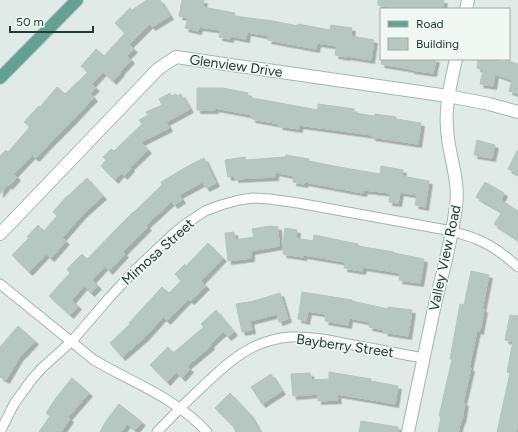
<svg xmlns="http://www.w3.org/2000/svg" width="518" height="432" font-family="Figtree,sans-serif">
  <style>
    .building { fill: #b6c6c0; stroke: #b3c5be; filter: url(#shadow) }
    .lines { fill: none; stroke-linecap: round; stroke-linejoin: round }
    .street-casing { stroke: #a3b3ae; stroke-width: 11 }
    .secondary-casing { stroke: #9fb7af; stroke-width: 14 }
    .primary-casing { stroke: #c1c8c6; stroke-width: 14 }
    .street { stroke: #fff; stroke-width: 9 }
    .secondary { stroke: #fff; stroke-width: 12 }
    .primary { stroke: #65a193; stroke-width: 12 }
    .labels { text-anchor: middle; dominant-baseline: central; stroke-width: 3; stroke-linejoin: round; paint-order: stroke }
    .street-label { font-size: 14px; fill: #213b35; stroke: #f1f8f4 }
  </style>
  <defs>
    <filter id="shadow"><feDropShadow dx="3.5" dy="3.5" stdDeviation="0" flood-color="#0004"/></filter>
  </defs>
  <rect width="100%" height="100%" fill="#e0ebe7"/>
  <path class="building" d="M147,0H160L170,16L152,27L150,24L129,45L134,49L127,56L131,60L120,72H121L113,81L103,72L92,84L96,88L90,93L94,98L86,106L72,121L48,145L36,158L32,155L14,174L17,177L9,186L8,184L0,194V156L6,150L8,152L30,127L24,122L39,106L40,107L57,87L65,94L88,72L81,66L96,49L104,56L125,33L115,23L130,8L132,10Z
    M182,0H204L203,7L235,13L234,16L273,21L298,26V24L330,30L331,25L352,28L351,36L374,40L371,60L347,56V57L335,55L337,46L317,43L316,49L268,40L269,36L247,32L246,39L230,36V39L219,37L221,30L199,27L198,31L185,28L188,18L179,16Z
    M378,0H444L442,9H402L378,5Z
    M382,59H436L433,73L411,70V69L381,64Z
    M478,59H489L506,62V60L518,64V94L509,91L512,80L495,74L493,86L480,84L483,70L477,68Z
    M197,88H223L248,93L247,97L318,110V104L354,109V113L375,116V114L396,117V119L421,123L418,144L372,137V135L299,125V129L279,126L280,124L252,119V115L215,108V110H197Z
    M170,93L171,96L176,94L177,96L181,94L190,109L166,122L169,128L141,142L148,150L130,167L131,168L124,176L121,173L115,180L101,166L106,160L103,157L111,149L114,151L142,124L139,120L148,115L146,112L162,105L159,99Z
    M477,140L495,145L492,158L474,155Z
    M518,149V174L508,169Z
    M286,155L309,159V161L339,167L380,174L381,166L403,170L402,176L429,181L425,207L415,205L417,195L400,192L398,203L389,202L390,193L364,190L363,193L305,182L304,184L293,182L294,176L275,172V177L235,179V176L228,177L225,160L245,157L246,160L285,157Z
    M204,158L216,183L206,188L203,182L179,195L182,200L174,205L172,201L146,225L148,227L123,252L125,254L109,271L105,266L92,280L98,286L91,293L84,286L72,300L78,306L70,315L49,296L70,273L67,269L82,254L87,259L133,212V213L162,185L161,182L188,166Z
    M87,178L103,196L82,215L62,238L66,241L51,258L46,254L29,272L12,255L29,238L27,237L38,225L44,231L57,216L53,212L67,196H68Z
    M485,182L504,193L501,200L518,211V240L494,224L502,212L476,197Z
    M270,226L278,227L279,246L251,251V258L228,261L225,233L234,232L235,240L254,237L252,229Z
    M285,228L297,230L296,238L313,241L314,235L358,244V246L394,252V253L424,259L420,283L399,280L400,273L363,267L362,271L344,268L345,262L304,255L303,257L283,254L284,245H283Z
    M208,243L223,258L201,281L206,286L191,301L188,299L167,321L163,317L145,337L122,357L110,343L130,324L129,323L162,287L169,293L181,281L175,274L185,264L186,266Z
    M471,271L489,275L482,309H484L480,331L477,330L469,368H471L463,402L465,403L462,420H461L458,432H438L441,416H439L452,359H450L460,304L464,305Z
    M302,292L352,300V301L388,309V307L412,310L408,336L384,332L385,330L369,327L370,322L349,318L348,325L325,321L326,314L308,311L306,321L298,319Z
    M280,293L288,319L279,322L277,314L250,321L252,330L242,332L236,304L254,301Z
    M216,310L234,332L228,337L223,332L210,344L211,346L187,366L190,369L182,378L176,372L167,382L150,365L168,347L173,353L204,327L201,324Z
    M510,315L518,316V423L516,432H497L510,373L507,372L513,341L505,340Z
    M18,326L35,341L19,358L6,380L0,377V347Z
    M329,372L371,379V381L398,386L395,404L373,400L337,394L338,400L318,401V394L293,396L291,374L310,373L311,380L329,379Z
    M271,374L282,391L262,404L251,387Z
    M72,378L89,393L68,417L70,419L61,432H39L50,416L46,413L56,398Z
    M230,393L249,413L260,432H236L233,426L215,408Z
    M119,404L142,422L135,430L127,424L121,432H100L106,421Z
    M361,421L398,427V432H359Z"/>
  <g class="lines">
    <g class="street-casing">
      <path id="street" d="M0,284L94,360C133,383 176,398 207,432
        M0,432L14,404L32,379L43,367L72,341L109,298L133,272L172,235L184,225L205,211L221,205L239,200L253,198L270,199L298,203L452,231C460,234 469,236 476,239C492,245 506,256 518,267
        M157,432C171,417 185,403 200,389C227,363 251,340 290,337C312,336 333,341 354,345C377,349 400,354 423,358"/>
    </g>
    <g class="secondary-casing">
      <path id="secondary" d="M466,9L468,0
        M0,234L158,69L176,57L448,96L489,104L518,112
        M408,432C417,389 426,347 435,304C443,272 452,239 456,206C460,180 448,154 447,128C445,104 451,82 456,59"/>
    </g>
    <g class="primary-casing">
      <path id="primary" d="M0,78L77,0"/>
    </g>
    <use href="#street" class="street"/>
    <use href="#secondary" class="secondary"/>
    <use href="#primary" class="primary"/>
  </g>
  <g class="labels">
    <g class="street-label">
      <text transform="translate(236 66) rotate(8)">Glenview Drive</text>
      <text transform="translate(158 252) rotate(-42)">Mimosa Street</text>
      <text transform="translate(445 258) rotate(-78)">Valley View Road</text>
      <text transform="translate(345 346) rotate(8)">Bayberry Street</text>
    </g>
  </g>
  <rect x="380" y="8" width="130" height="52" fill="#f1f8f4" stroke="#9eaca8"/>
  <rect x="388" y="21" width="20" height="6" fill="#65a193" stroke="#9eaca8"/>
  <text x="416" y="28" font-size="12" fill="#213b35">Road</text>
  <rect x="388" y="38" width="20" height="12" fill="#b6c6c0" stroke="#9eaca8"/>
  <text x="416" y="48" font-size="12" fill="#213b35">Building</text>
  <path d="M10 26v6h83v-6" fill="none" stroke="#213b35" stroke-width="2"/>
  <text x="16" y="26" font-size="12" fill="#213b35" stroke="#f1f8f4" stroke-width="3" paint-order="stroke">50 m</text>
</svg>
